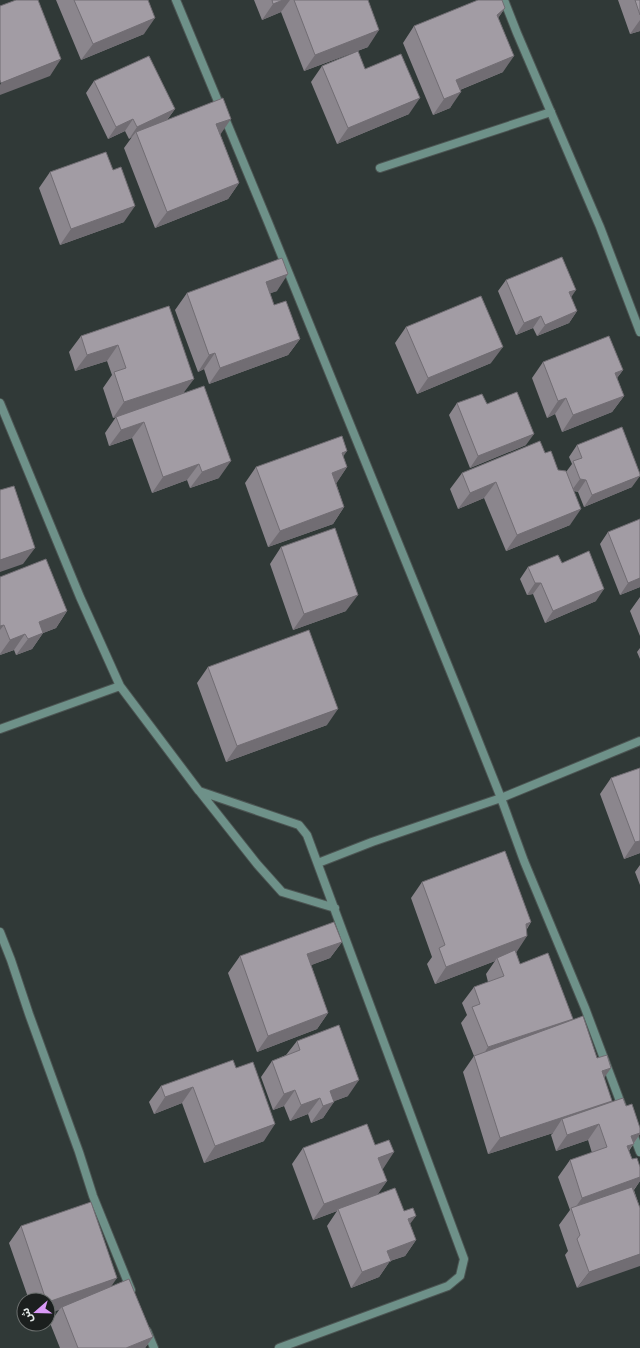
<svg xmlns="http://www.w3.org/2000/svg" width="640" height="1348" font-family="'Alegreya Sans','Noto Sans Arabic',sans-serif">
  <style>
    .lines { fill: none; stroke-linecap: round; stroke-linejoin: round }
    .lane-casing { stroke: #4c5553; stroke-width: 10 }
    .street-casing { stroke: #4c5553; stroke-width: 10 }
    .lane { stroke: #6e9189; stroke-width: 8 }
    .street { stroke: #6e9189; stroke-width: 8 }
    .wall { fill: #8b868d }
    .shaded-wall { fill: #716d73 }
    .building { fill: #a29ca4; stroke: #716d73 }
  </style>
  <rect width="100%" height="100%" fill="#303937"/>
  <g class="lines">
    <g class="lane-casing">
      <path id="lane" d="M380,168L551,112"/>
    </g>
    <g class="street-casing">
      <path id="street" d="M176,0L268,222L464,705L501,798L524,861L585,1008L623,1109
        M504,0L517,33L600,227L640,332
        M0,403L80,597L120,686
        M0,729L120,686L199,791L299,825L307,835L464,1259L460,1276L448,1286L279,1348
        M200,792L257,864L282,892L335,908
        M318,863L372,842L501,798L640,741
        M0,932L11,960L29,1014L79,1152L93,1196L131,1290
        M632,1131L640,1152
        M147,1331L154,1348"/>
    </g>
    <use href="#lane" class="lane"/>
    <use href="#street" class="street"/>
  </g>
  <path class="wall" d="M56,0H148L144,34L81,60Z
    M254,0H368V47L304,71L281,12L262,20Z
    M618,0H640V31L630,34Z
    M505,8L498,18L503,72L460,90L450,108L433,115L403,43L414,26Z
    M322,66L365,69L409,114L337,144L311,82Z
    M94,81L175,109L167,120L220,134L239,183L228,199L155,228L124,148L132,137L129,139L125,131L108,139L86,93Z
    M50,172L124,222L60,245L39,188Z
    M506,280L577,311L569,323L537,336L533,328L516,335L498,291Z
    M277,291L270,293L274,305L300,339L288,355L209,384L204,369L198,372L175,310L187,293Z
    M169,306L184,393L219,478L190,488L187,480L152,493L132,438L109,446L105,433L116,417L113,418L103,388L112,375L107,361L75,371L69,352L81,336Z
    M406,327L491,363L417,394L395,343Z
    M543,362L623,370L617,378L624,396L612,412L562,432L555,414L547,418L532,378Z
    M457,403L487,404L526,445L470,468L449,415Z
    M577,445L632,487L584,507L578,492L574,491L570,525L506,551L484,498L458,509L450,489L462,473L545,453L558,470L566,472L572,464L569,457Z
    M343,456L347,467L336,483L344,507L333,524L268,547L245,483L256,467Z
    M608,532L640,587L620,595L600,544Z
    M281,547L346,611L293,630L270,564Z
    M528,567L596,601L545,623L533,594L527,595L520,579Z
    M0,577L67,611L56,628L43,633L32,649L16,655L14,650L0,655Z
    M640,597V636L630,611Z
    M640,648V659L637,652Z
    M208,667L327,725L226,762L197,683Z
    M640,768V853L624,859L600,794L611,778Z
    M640,865V885L635,872Z
    M422,882L531,922L527,929L516,952L520,964L573,1019L572,1021L604,1078L612,1101L611,1102L626,1106L640,1128V1134L629,1151L632,1159L640,1167V1181L634,1190L640,1208L577,1288L565,1255L568,1251L559,1225L570,1210L558,1177L570,1160L592,1153L588,1140L556,1151L551,1135L553,1133L488,1154L463,1072L474,1056L461,1023L467,1015L462,1003L474,987L488,982L486,974L495,961L435,984L427,964L432,957L411,898Z
    M342,942L330,958L311,965L328,1013L317,1029L257,1052L228,973L240,956Z
    M297,1041L348,1096L334,1101L323,1118L311,1123L308,1114L290,1121L284,1106L273,1110L261,1077L272,1061L286,1055Z
    M236,1068L264,1141L204,1163L182,1103L154,1114L149,1102L161,1086Z
    M303,1148L382,1169L387,1181L377,1194L404,1211L410,1224L416,1240L405,1256L390,1261L379,1277L351,1288L327,1226L337,1211L313,1220L292,1164Z
    M21,1226L111,1287L153,1337L145,1348H60L50,1323L59,1310L48,1300H29L9,1243Z"/>
  <path class="shaded-wall" d="M283,0H290L281,12L262,20L273,4Z
    M505,8L494,24L497,15Z
    M155,18L144,34L81,60L93,44Z
    M640,20V31L630,34Z
    M379,30L368,47L304,71L315,55Z
    M514,56L503,72L445,96L456,80Z
    M61,59L50,76L0,95V85L1,83Z
    M461,92L450,108L433,115L444,99Z
    M420,98L409,114L337,144L348,128Z
    M175,109L166,121L136,132L132,137L129,139L137,127Z
    M133,119L125,131L108,139L116,127Z
    M231,119L220,135L216,124Z
    M239,183L228,199L155,228L167,212Z
    M135,206L124,222L60,245L71,229Z
    M288,274L277,291L255,299L266,282Z
    M576,290L568,302L569,292Z
    M577,311L569,323L537,336L545,325Z
    M541,316L533,328L516,335L524,323Z
    M300,339L288,355L209,384L220,368Z
    M118,345L107,361L75,371L87,355Z
    M503,347L491,363L417,394L428,378Z
    M215,353L204,369L198,372L209,355Z
    M623,370L611,386L615,373Z
    M194,379L182,395L113,418L124,402Z
    M624,396L612,412L562,432L573,415Z
    M566,398L555,414L547,418L558,401Z
    M144,422L132,438L109,446L121,430Z
    M534,434L526,445L470,468L478,456Z
    M347,451L336,467L342,453Z
    M231,461L219,478L190,488L202,472Z
    M199,464L187,480L152,493L163,477Z
    M347,467L336,484L332,473Z
    M640,476L632,487L584,507L592,495Z
    M580,479L586,480L578,492L572,490Z
    M496,482L484,498L458,509L470,493Z
    M344,507L333,524L268,547L280,531Z
    M581,509L570,525L506,551L517,535Z
    M35,548L23,564L0,572V560Z
    M640,578V587L620,595L628,583Z
    M535,583H541L533,594L527,595Z
    M604,589L596,601L545,623L553,611Z
    M358,595L346,611L293,630L304,614Z
    M67,611L56,628L28,639L39,622Z
    M4,625L0,630V626Z
    M43,633L32,649L16,655L28,639Z
    M25,634L14,650L0,655V654L10,640Z
    M338,709L327,725L226,762L237,746Z
    M640,841V853L624,859L635,842Z
    M531,922L520,938L526,924Z
    M527,936L516,953L497,958L495,961L435,984L446,967Z
    M342,942L330,958L296,971L307,954Z
    M328,1013L317,1029L257,1052L268,1036Z
    M573,1019L562,1035L477,1064L488,1047Z
    M611,1068L600,1084L602,1071Z
    M359,1080L348,1096L322,1106L330,1091Z
    M193,1087L182,1103L154,1114L165,1097Z
    M295,1090L284,1106L273,1110L284,1094Z
    M320,1098L308,1114L290,1121L301,1105Z
    M612,1101L601,1117L562,1119L553,1133L488,1154L500,1138Z
    M334,1102L323,1118L311,1123L323,1106Z
    M275,1124L264,1141L204,1163L215,1146Z
    M599,1124L588,1140L556,1151L567,1135Z
    M640,1133V1134L622,1160L631,1136Z
    M394,1152L383,1169L367,1174L378,1158Z
    M640,1177V1181L632,1192L572,1212L582,1198Z
    M387,1181L376,1197L338,1209L337,1211L313,1220L324,1204Z
    M416,1216L404,1232L408,1219Z
    M416,1240L405,1256L390,1261L379,1277L351,1288L362,1272L387,1251Z
    M640,1254V1266L577,1288L589,1272Z
    M117,1278L106,1294L62,1307L59,1310L48,1314V1302Z
    M153,1337L145,1348H126Z"/>
  <path class="building" d="M16,0H38L61,59L1,83L0,80V6Z
    M74,0H148L155,18L93,44Z
    M272,0H283L273,4Z
    M294,0H368L379,30L315,55Z
    M478,0H502L505,8L497,15L514,56L456,80L461,92L444,99L414,26Z
    M635,0H640V15Z
    M358,51L365,69L401,54L420,98L348,128L322,66Z
    M149,56L175,109L137,127L133,119L116,127L94,81Z
    M223,98L231,119L216,124L239,183L167,212L136,132Z
    M106,152L113,170L121,167L135,206L71,229L50,172Z
    M562,257L576,290L569,292L577,311L545,325L541,316L524,323L506,280Z
    M282,258L288,274L266,282L274,305L286,301L300,339L220,368L215,353L209,355L187,293Z
    M481,296L503,347L428,378L406,327Z
    M169,306L194,379L124,402L114,372L126,368L118,345L87,355L81,336Z
    M609,336L623,370L615,373L624,396L573,415L566,398L558,401L543,362Z
    M204,386L231,461L202,472L199,464L163,477L144,422L121,430L116,417Z
    M517,392L534,434L478,456L457,403L482,394L487,404Z
    M622,427L640,474V476L592,495L586,480L580,479L573,461L582,458L577,445Z
    M342,436L347,451L342,453L347,467L332,473L344,507L280,531L256,467Z
    M540,441L545,453L551,451L558,470L566,471L581,509L517,535L496,482L470,493L462,473Z
    M14,486L35,548L0,560V490Z
    M640,519V578L628,583L608,532Z
    M335,528L358,595L304,614L281,547Z
    M589,551L604,589L553,611L541,583H535L528,567L558,555L562,563Z
    M46,559L67,611L39,622L43,633L28,639L25,634L10,640L4,625L0,626V577Z
    M309,630L338,709L237,746L208,667Z
    M640,768V841L635,842L611,778Z
    M505,851L531,922L526,924L527,936L446,967L439,948L445,945L422,882Z
    M334,922L342,942L307,954L328,1013L268,1036L240,956Z
    M515,950L520,964L548,953L573,1019L488,1047L472,1007L480,1004L474,987L504,976L497,958Z
    M583,1016L597,1058L607,1055L611,1068L602,1071L612,1101L500,1138L474,1056Z
    M339,1025L359,1080L330,1091L334,1102L323,1106L320,1098L301,1105L295,1090L284,1094L272,1061L300,1050L297,1041Z
    M233,1060L236,1068L253,1062L275,1124L215,1146L193,1087L165,1097L161,1086Z
    M623,1098L626,1106L632,1104L640,1128V1133L631,1136L634,1144L627,1146L632,1159L637,1158L640,1167V1177L582,1198L570,1160L607,1147L599,1124L567,1135L562,1119Z
    M367,1124L375,1145L389,1140L394,1152L378,1158L387,1181L324,1204L303,1148Z
    M632,1187L640,1208V1254L589,1272L577,1239L580,1235L571,1208Z
    M395,1188L404,1211L413,1208L416,1216L408,1219L416,1240L387,1251L391,1261L362,1272L338,1209Z
    M91,1202L117,1278L48,1302V1300H46L21,1226Z
    M129,1279L153,1337L126,1348H78L62,1307Z"/>
  <g transform="translate(36 1312) rotate(250)"><circle r="19" fill="#1b1f1e" stroke="#6b6f6e"/>
  <path d="M0-3L7 15L0 10L-7 15Z" fill="#da9af7"/>
  <text y="-6" font-size="11" font-weight="bold" text-anchor="middle" fill="#e2e8e7">ش</text>
  </g>
</svg>
